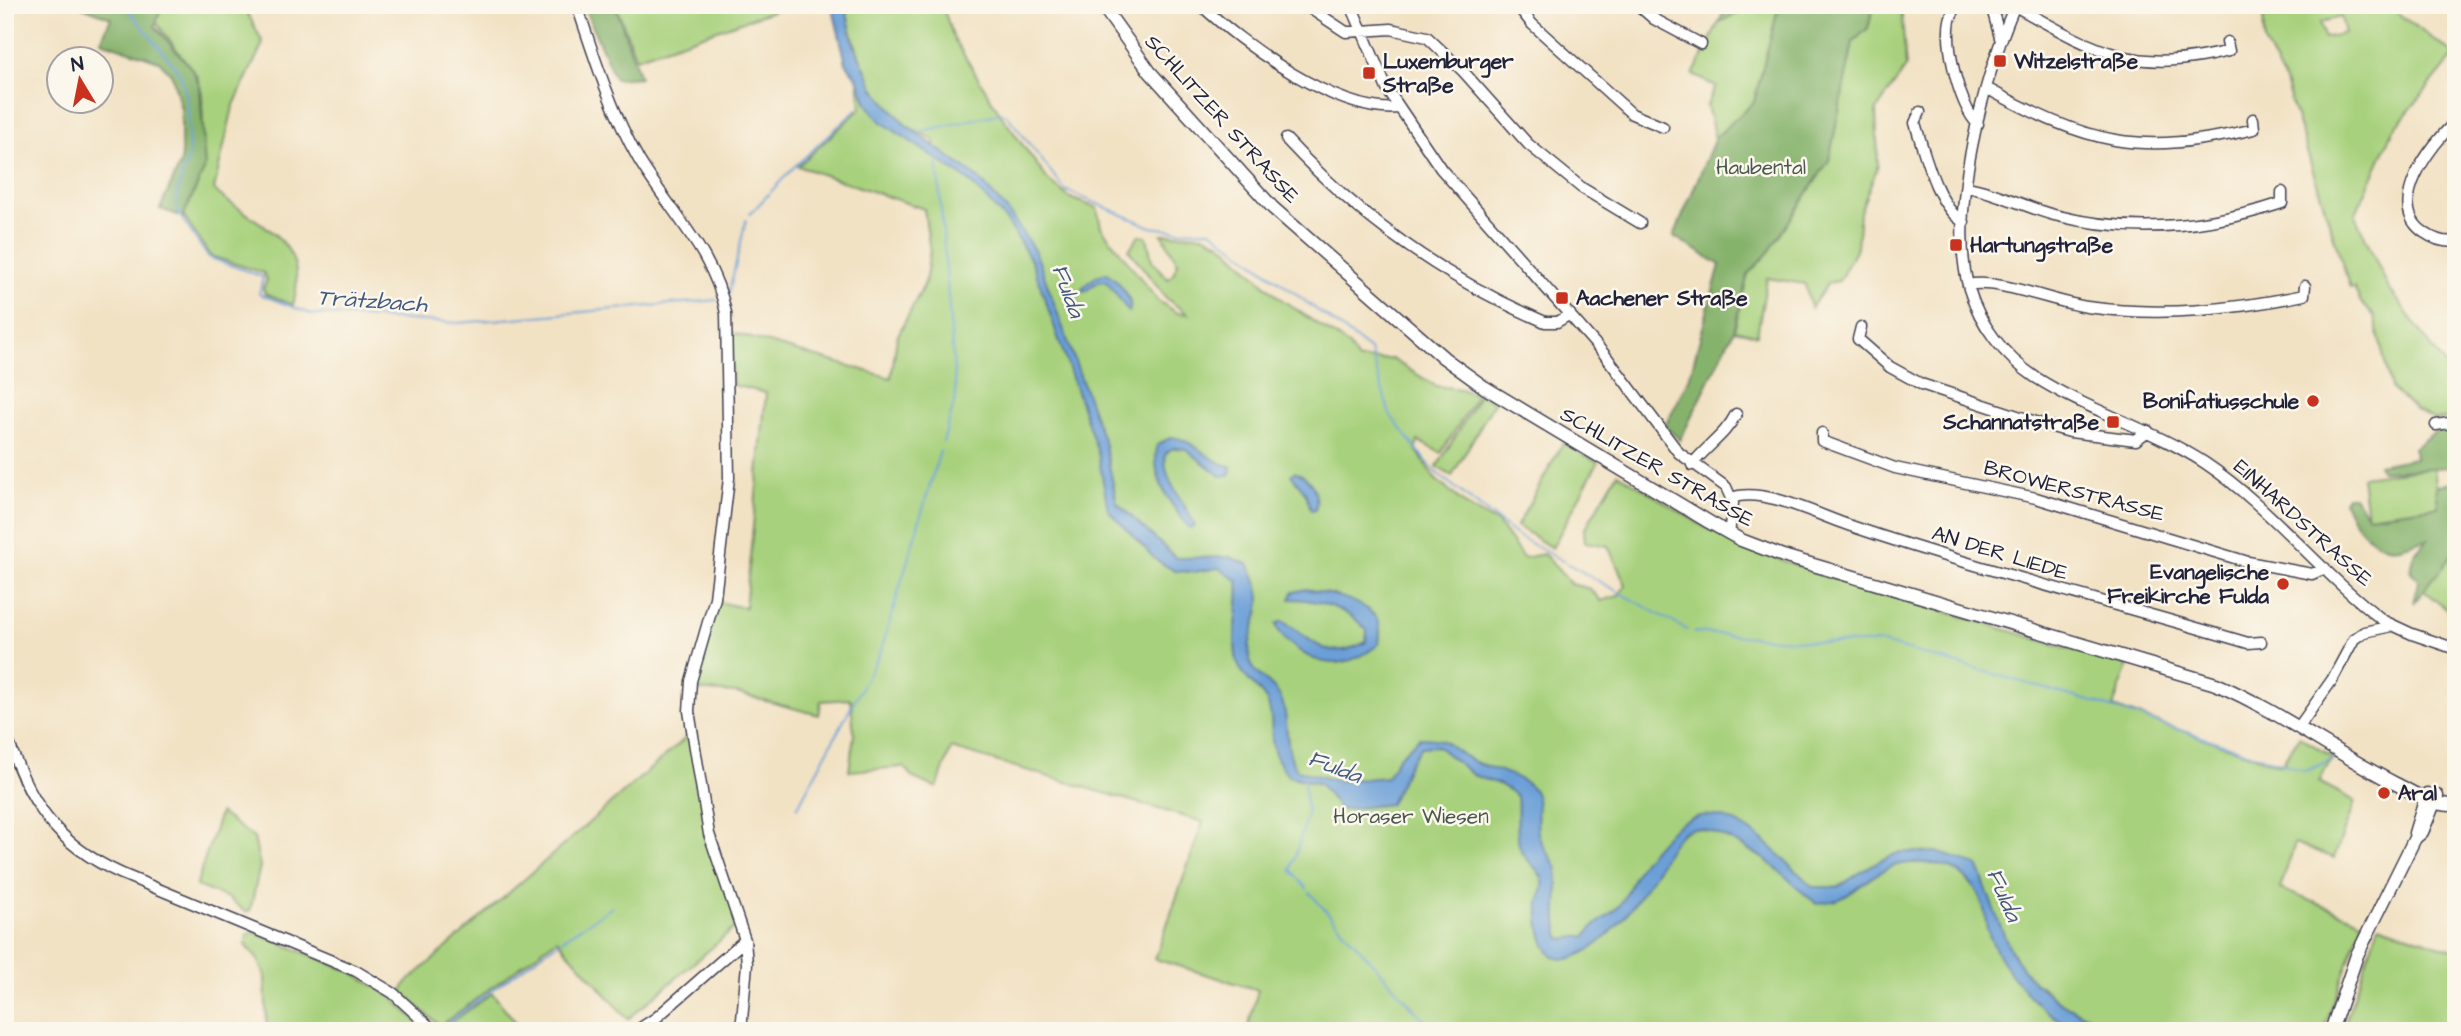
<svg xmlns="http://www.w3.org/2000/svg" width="2461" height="1036" font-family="'Architects Daughter',sans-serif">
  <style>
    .green { fill: #a8d17d; stroke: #657a5c; stroke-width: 2; fill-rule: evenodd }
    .forest { fill: #86b36c; stroke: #546a54; stroke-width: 2 }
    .water { fill: #6a9fd7; stroke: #466089; stroke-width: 2 }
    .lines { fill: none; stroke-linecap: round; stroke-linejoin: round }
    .stream { stroke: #6a9fd7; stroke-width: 2 }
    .minor-casing { stroke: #413f50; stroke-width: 13 }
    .major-casing { stroke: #413f50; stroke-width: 15 }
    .minor { stroke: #fff; stroke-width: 10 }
    .major { stroke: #fff; stroke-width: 12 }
    .poi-dot { fill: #c8321e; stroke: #fbf7ec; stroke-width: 2.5 }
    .labels { text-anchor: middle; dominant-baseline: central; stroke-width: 5; stroke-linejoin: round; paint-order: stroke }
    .poi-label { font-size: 21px; font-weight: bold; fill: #22223b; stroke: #fbf7ec; text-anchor: start }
    .street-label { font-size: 21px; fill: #22223b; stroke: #fbf7ec }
    .park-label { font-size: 21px; fill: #4a574f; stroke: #fbf7ec }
    .water-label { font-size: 23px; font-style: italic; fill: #425a81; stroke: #fbf7ec }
  </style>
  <rect width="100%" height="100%" fill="#fbf7ec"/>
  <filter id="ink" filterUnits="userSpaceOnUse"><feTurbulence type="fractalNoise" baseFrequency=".0143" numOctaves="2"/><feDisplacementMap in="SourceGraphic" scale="14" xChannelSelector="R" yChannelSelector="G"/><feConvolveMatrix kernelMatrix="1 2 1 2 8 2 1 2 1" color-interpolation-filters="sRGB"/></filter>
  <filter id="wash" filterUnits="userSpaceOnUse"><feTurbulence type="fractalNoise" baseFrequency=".00686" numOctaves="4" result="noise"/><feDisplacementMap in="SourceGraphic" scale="28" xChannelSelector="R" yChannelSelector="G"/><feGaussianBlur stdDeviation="1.57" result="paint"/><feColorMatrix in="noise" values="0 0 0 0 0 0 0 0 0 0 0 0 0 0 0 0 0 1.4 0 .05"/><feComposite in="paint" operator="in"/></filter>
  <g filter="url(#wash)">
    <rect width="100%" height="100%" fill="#f2e2c4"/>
    <path class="green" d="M143,5H240L245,8L263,43L233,107L214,189C221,198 231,203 240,209C280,236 307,253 293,305L265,294L263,288L267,280L264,273L210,256L182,214L204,152L202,93L197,76Z
      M616,5H790L636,58Z
      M845,5H942L954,39L1001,115L1048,180L1070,198L1097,208L1101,227L1158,301L1177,313L1188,314L1167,299L1129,250L1139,235L1147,237L1152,261L1168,279L1172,276L1178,263L1162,234L1203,235L1221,243L1278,297L1348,345L1358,360L1392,359L1436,386L1460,389L1477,395L1441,453L1418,441L1416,449L1435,479L1471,509L1498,523L1523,558L1544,554L1571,584L1590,589L1601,601L1618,596L1626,585L1608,546L1585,542L1584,530L1618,473L1701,525L1747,548L1852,584L2128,666L2113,707L2281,765L2299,736L2332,757L2319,782L2355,801L2334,858L2295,843L2280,889L2363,921L2323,1031C2287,1031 2251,1031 2215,1031C2152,1031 2086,1034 2040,985L2053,1016L2082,1031H1247L1258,990L1155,959L1203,822L951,748L937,788L913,778L904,767L849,771L854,735L851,699L821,701L819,715L736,693L694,690L718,602L745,608L766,393L733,385L730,332L891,378L897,337L925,283L930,251L924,209L798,166L861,108L858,80L867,104L936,157L935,141C926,135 915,131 906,125C869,98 855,48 845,5Z
      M1756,5H1779L1754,102L1715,138L1707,105L1716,86L1693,75L1719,22Z
      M1874,5H1901L1906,67L1876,111L1878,165L1860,212L1857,247L1839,281L1828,283L1811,308L1805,284L1767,278L1757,335L1734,330L1748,274L1769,252L1829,160L1853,42L1868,28Z
      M2263,5H2386L2455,55L2394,129L2355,215L2388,287L2456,380V417L2435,420L2415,410L2391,388L2374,316L2360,301L2354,287L2350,288L2285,82L2264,42ZM2341,17L2345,33L2324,38L2320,22Z
      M1480,394L1494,402L1452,476L1437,467Z
      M1563,443L1598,462L1552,548L1517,526Z
      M2434,467L2439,506L2367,516L2362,477Z
      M2456,550V617L2423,590Z
      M689,735L737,926L628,1019L557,939L440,1026L405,995L402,991L406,983Z
      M220,813L254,838L260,866L250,911L246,912L228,898L196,886Z
      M2379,925L2456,951V1031H2342Z
      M253,932L352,972L392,997L427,1031H267L265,976L259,961L245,944L248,933Z
      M492,993L523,1031H444L448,1025Z"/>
    <path class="forest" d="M78,5H147L160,11L155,26L192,69L200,87L205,168L183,217L160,209L181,162V109L172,75L159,61L101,41L111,18Z
      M583,5H615L640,77L615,79Z
      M1734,5H1756L1719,22L1725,9Z
      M1779,5H1874L1868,28L1853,42L1829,160L1769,252L1748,274L1734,330L1680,440L1665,426L1689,379L1720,265L1674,236L1715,138L1754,102Z
      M2456,427V448L2452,449L2456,453V464L2450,467L2381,471L2378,465L2415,458L2414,448L2437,430Z
      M2450,483L2456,484V550L2414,603L2419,581L2411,572L2414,554L2428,539C2414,542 2398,551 2384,546C2367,541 2349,517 2344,501L2347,496H2354L2368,516L2438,507L2436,487Z"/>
    <path class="water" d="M832,5H845L854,45L875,90L906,125L978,178L1008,211L1036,253L1105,445L1117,503L1176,558L1230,557L1248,564C1254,575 1260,587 1260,600C1260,620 1246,637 1250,659C1253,675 1268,680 1277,692C1292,711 1281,746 1297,770L1337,781L1387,777L1398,758L1419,738C1453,738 1445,746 1471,760C1487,768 1519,775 1530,786C1543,798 1535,818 1538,833C1542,849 1555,859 1557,870C1561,895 1552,916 1561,939L1586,936C1594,922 1608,918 1618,907C1629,894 1633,874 1644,860C1653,849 1666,833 1678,825C1728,791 1780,857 1813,887H1838L1875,863L1900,852H1936L1977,865C1988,890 2003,940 2017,961C2044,1002 2089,1020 2135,1031C2119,1031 2097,1035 2082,1030C2043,1020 2001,969 1988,932C1985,924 1986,914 1983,906C1971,868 1939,859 1902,864C1879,867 1861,888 1842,898C1835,902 1824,902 1816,903C1800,892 1788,877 1772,865C1758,854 1708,824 1691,829C1673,833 1664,859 1655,873C1635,904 1608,947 1571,958C1562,961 1553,958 1548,950C1540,938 1538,917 1539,903C1540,897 1544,889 1543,882C1541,869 1526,863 1520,848C1515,834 1519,812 1517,796L1501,785L1473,775L1437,746L1421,747L1410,762L1390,804L1340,810L1320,784L1288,776C1283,767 1275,758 1273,747C1270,732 1274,714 1266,700C1257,685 1242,679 1237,661C1231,637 1241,608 1238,581L1219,568L1194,572L1175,571L1156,560L1108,510L1098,453L1032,262L1007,221L968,180L880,121L867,104L858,80L846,63Z
      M1107,273C1118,280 1135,300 1129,312L1106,281L1098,282L1085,292L1082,289L1096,276Z
      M1172,437C1196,440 1209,463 1231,466L1230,475L1220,476L1186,449L1173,448L1166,453C1161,480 1186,502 1195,526L1190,529C1170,504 1149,476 1158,444Z
      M1295,472C1311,476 1320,495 1315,510H1311L1305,492L1291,475Z
      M1306,589C1327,593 1360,599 1375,616C1382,624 1380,635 1379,644C1353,665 1325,671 1297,649C1288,642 1279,635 1276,624L1282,621C1315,639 1323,664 1366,642L1367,630C1347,609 1319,599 1290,599L1293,592Z"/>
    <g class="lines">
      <path class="stream" d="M125,5L180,73L188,102L189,155L176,195L178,213L208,257L263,277L259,294L311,314L458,323L717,300
        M918,132L1001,113L1007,115L1065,190L1151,227L1181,231L1211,230L1370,350L1390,415L1434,471L1516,535L1687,630
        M937,158L956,396L943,442
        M750,214L795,166L857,109
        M728,297L746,220
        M1693,632L1830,643H1883L2093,702L2306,771L2333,759
        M1304,783L1307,816L1291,870L1307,889
        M797,808L881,651L940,451
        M1310,893L1434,1031
        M439,1029L554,945L612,907"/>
    </g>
  </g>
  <g filter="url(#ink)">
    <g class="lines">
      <g class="minor-casing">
        <path id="minor" d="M577,5C594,57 612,113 639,160C669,210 715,254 726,313L729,478L715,598L691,681L689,711L709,834L745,940L747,964L741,1031
          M1201,5C1243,45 1338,114 1398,108
          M1305,5L1346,32L1391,29L1427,37L1462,70L1528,144L1582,188L1640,223
          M1351,5L1387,89L1441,169L1605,355L1679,453L1726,487L1733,503L1729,534
          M1517,5L1532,24L1632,114L1663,127
          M1638,5L1654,19L1701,44
          M1991,5L2001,41
          M2015,5C1984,78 1947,212 1969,289C1980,325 2004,356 2035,377C2088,411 2151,428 2205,463C2272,508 2320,573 2384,621L2412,634L2456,649
          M2015,6C2097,52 2133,75 2229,51L2227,42
          M1954,11C1939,29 1960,110 1978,124
          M1986,88C2090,144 2137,157 2254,129L2253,119
          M1920,112L1915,123C1924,151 1937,208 1964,222
          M2456,121C2431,145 2383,206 2425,233C2435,240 2444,243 2456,241
          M1286,139C1360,219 1445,279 1545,322H1557L1570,314
          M1967,187C1997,192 2025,207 2054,215C2132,235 2207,228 2282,203V192
          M1968,285C1998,278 2053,302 2087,307C2161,317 2232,310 2304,295L2305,286
          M1861,327L1858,339L1890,367L1921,384L2045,425L2070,432L2136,440L2148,431
          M2436,425L2456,422
          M1822,433V441L1895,468L2036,498L2248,562L2312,574L2325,568
          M1692,465C1706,446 1725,436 1736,414
          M1732,498C1761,486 1818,515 1848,525C1980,570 2115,603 2248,643L2261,642
          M2298,728L2332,680L2354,639L2364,632L2392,626
          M5,732C29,801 53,843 122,874L356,971L393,993L434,1031
          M636,1031L656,1018L745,940"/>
      </g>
      <g class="major-casing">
        <path id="major" d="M1102,5L1150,72L1273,208L1444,358L1484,387L1709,522L1741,540L1783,556L2216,684C2279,711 2335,753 2396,784C2416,794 2432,806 2456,805
          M2415,833L2427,794
          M2331,1031L2357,955L2415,838L2422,832L2437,796"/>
      </g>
      <use href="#minor" class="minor"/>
      <use href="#major" class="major"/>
    </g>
  </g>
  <g class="poi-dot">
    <rect x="1993" y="54" width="14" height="14" rx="3.5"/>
    <rect x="1362" y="66" width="14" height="14" rx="3.5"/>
    <rect x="1949" y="238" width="14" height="14" rx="3.5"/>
    <rect x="1555" y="291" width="14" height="14" rx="3.5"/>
    <circle cx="2313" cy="401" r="7"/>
    <rect x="2106" y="415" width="14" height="14" rx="3.5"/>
    <circle cx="2283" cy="584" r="7"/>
    <circle cx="2384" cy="793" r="7"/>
  </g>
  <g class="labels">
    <g class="poi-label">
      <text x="1383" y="61">Luxemburger<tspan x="1383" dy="24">Straße</tspan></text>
      <text x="2014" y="61">Witzelstraße</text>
      <text x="1970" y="245">Hartungstraße</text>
      <text x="1576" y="298">Aachener Straße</text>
      <text x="2299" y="401" text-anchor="end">Bonifatiusschule</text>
      <text x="2099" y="422" text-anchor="end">Schannatstraße</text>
      <text x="2269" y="572" text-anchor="end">Evangelische<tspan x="2269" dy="24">Freikirche Fulda</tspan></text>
      <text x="2398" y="793">Aral</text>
    </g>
    <g class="street-label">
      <text transform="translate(1222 119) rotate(48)">SCHLITZER STRASSE</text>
      <text transform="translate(1657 467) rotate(30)">SCHLITZER STRASSE</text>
      <text transform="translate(2074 491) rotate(15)">BROWERSTRASSE</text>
      <text transform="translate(2303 523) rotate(42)">EINHARDSTRASSE</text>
      <text transform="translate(2000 553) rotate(17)">AN DER LIEDE</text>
    </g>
    <g class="park-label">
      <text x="1761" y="167">Haubental</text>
      <text x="1411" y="816">Horaser Wiesen</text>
    </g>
    <g class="water-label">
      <text transform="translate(1068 291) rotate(70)">Fulda</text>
      <text transform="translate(372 301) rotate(4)">Trätzbach</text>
      <text transform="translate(1335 767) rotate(21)">Fulda</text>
      <text transform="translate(2004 895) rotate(67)">Fulda</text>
    </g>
  </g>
  <rect width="2461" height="1036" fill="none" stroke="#fbf7ec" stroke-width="28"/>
  <g transform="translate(80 80) rotate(350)"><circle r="33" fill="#fbf7ec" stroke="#a4a2a5" stroke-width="2"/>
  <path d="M0-5L12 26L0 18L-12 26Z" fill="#c8321e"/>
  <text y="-10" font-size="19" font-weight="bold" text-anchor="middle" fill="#22223b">N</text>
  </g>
</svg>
